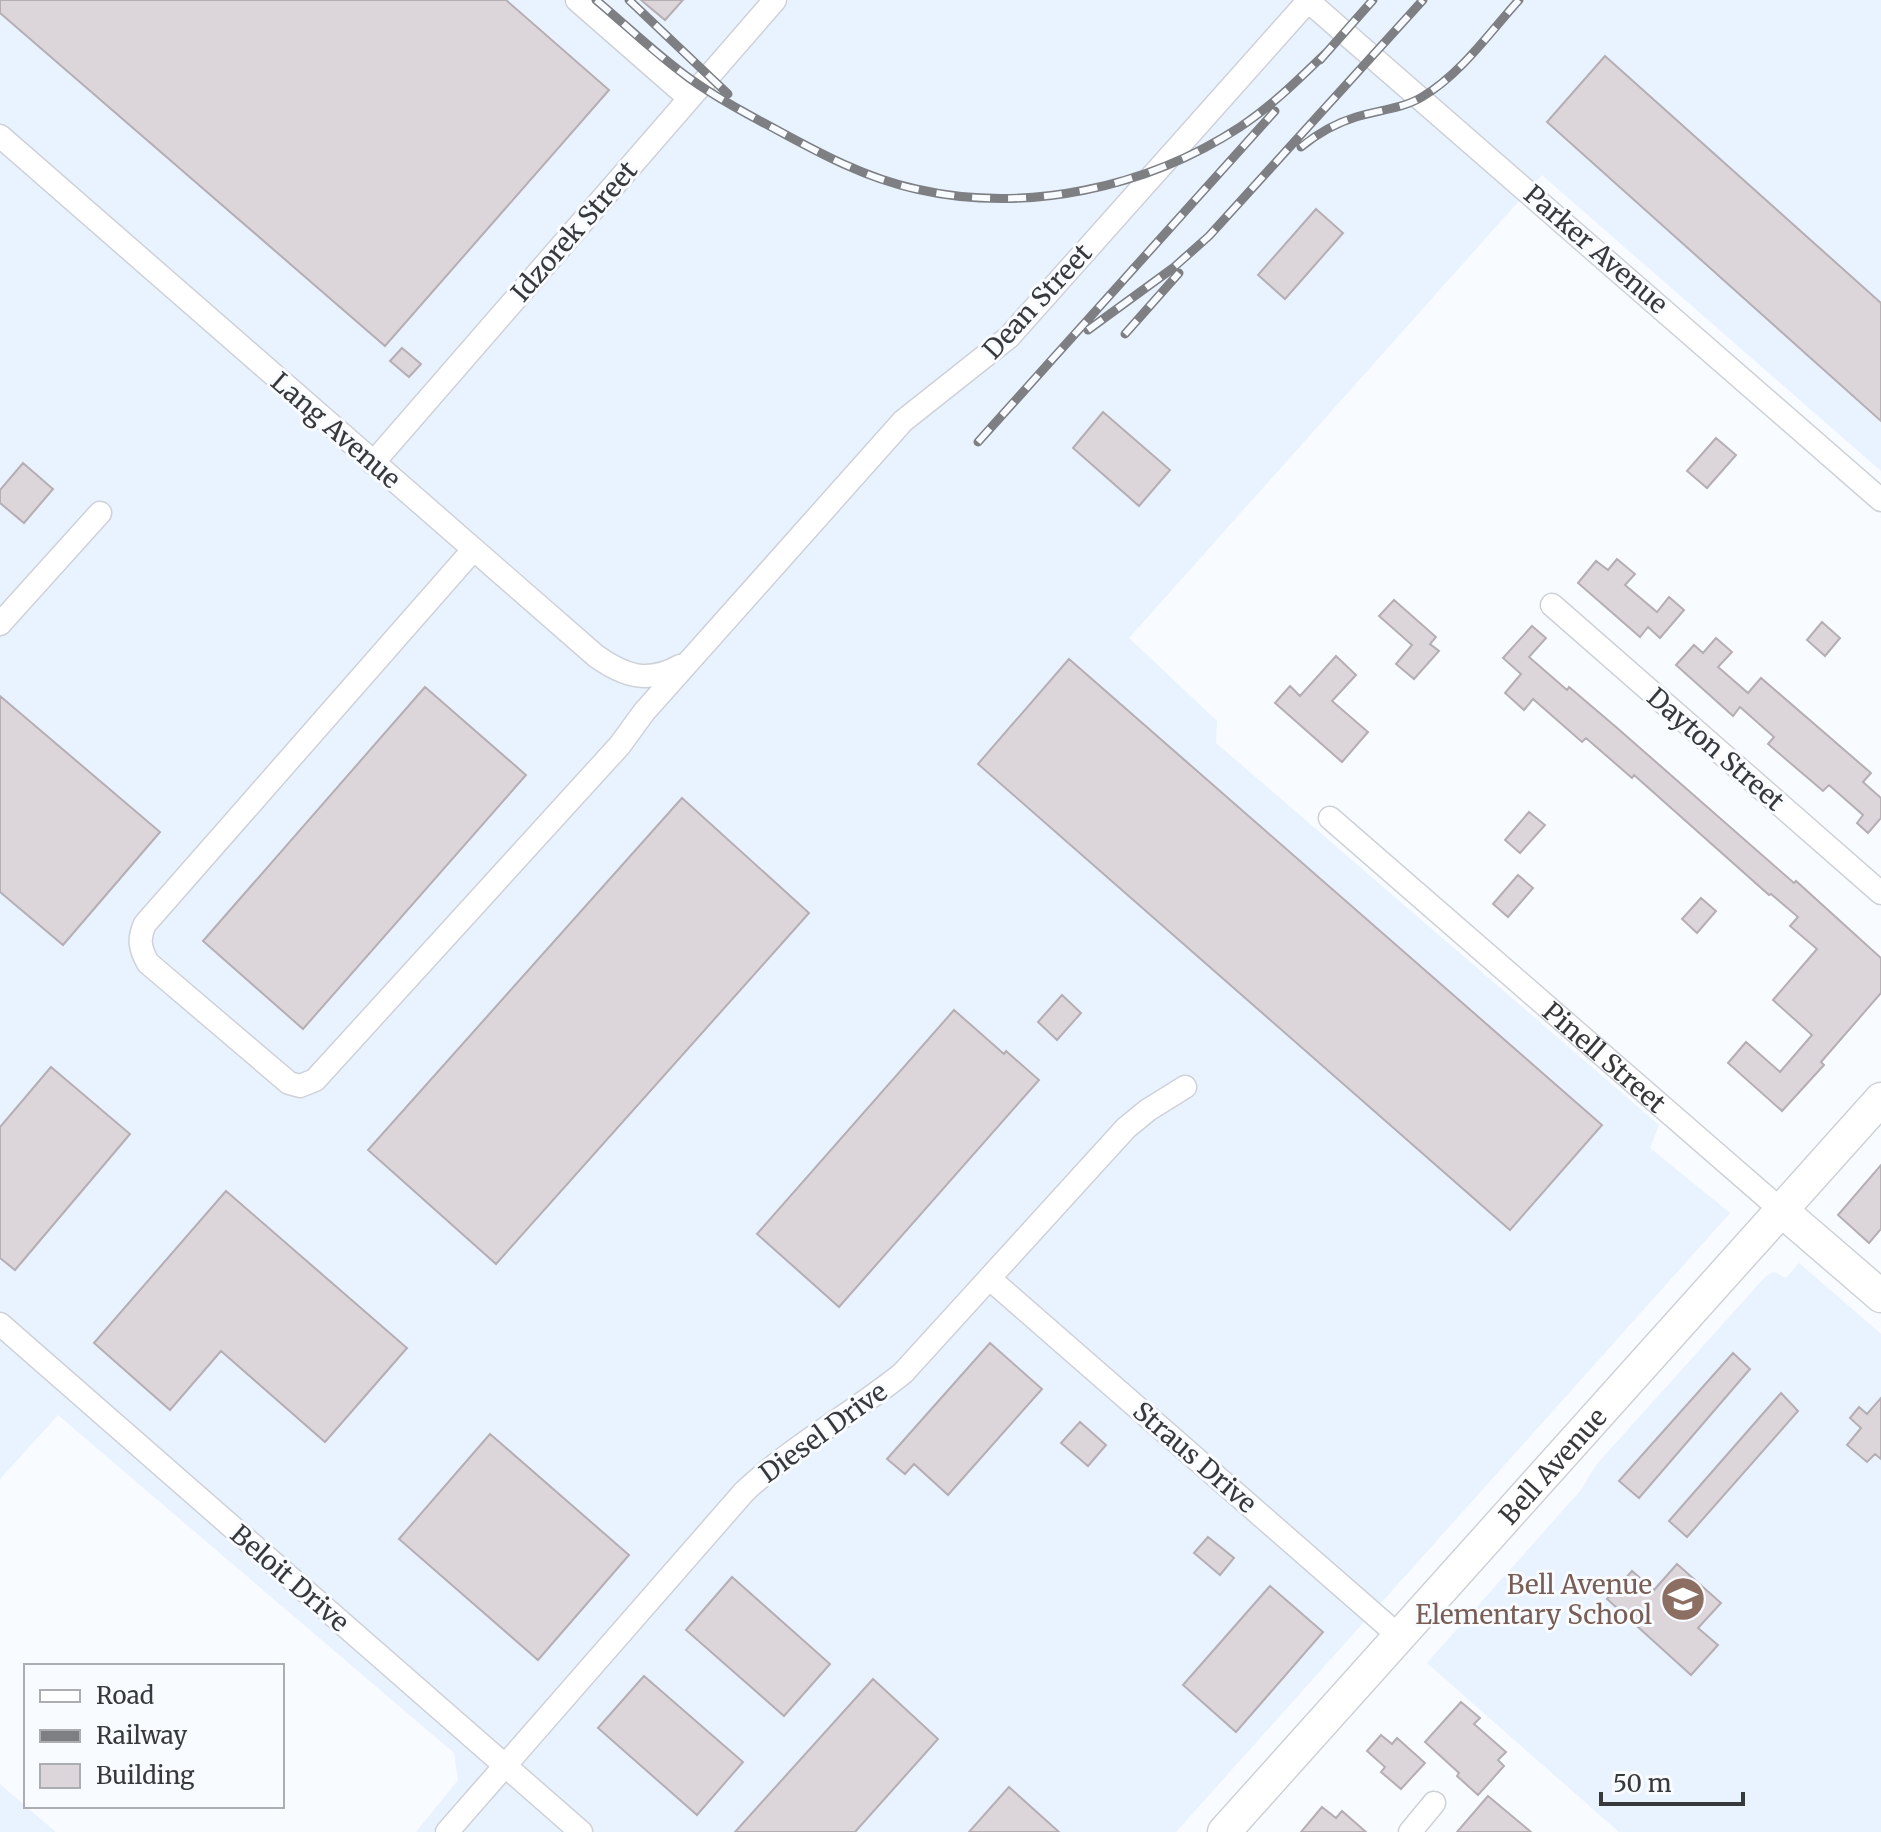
<svg xmlns="http://www.w3.org/2000/svg" width="1881" height="1832" font-family="Merriweather,serif">
  <style>
    .built { fill: #e9f2ff }
    .building { fill: #dcd5da; stroke: #b5aeb2; stroke-width: 2 }
    .lines { fill: none; stroke-linecap: round; stroke-linejoin: round }
    .street-casing { stroke: #ced2d8; stroke-width: 25 }
    .secondary-casing { stroke: #ced2d8; stroke-width: 35 }
    .street { stroke: #fff; stroke-width: 22 }
    .secondary { stroke: #fff; stroke-width: 32 }
    .rail-casing { stroke: #7d7f82; stroke-width: 9 }
    .rail { stroke: #f8fbff; stroke-width: 6; stroke-dasharray: 18; stroke-linecap: butt }
    .labels { text-anchor: middle; dominant-baseline: central; stroke-width: 6; stroke-linejoin: round; paint-order: stroke }
    .street-label { font-size: 26px; fill: #37393b; stroke: #f8fbff }
    .education-label { font-size: 26px; fill: #785e54; stroke: #f8fbff; text-anchor: end }
  </style>
  <rect width="100%" height="100%" fill="#f8fbff"/>
  <path class="built" d="M0,0H1881V471L1542,175L1129,638L1217,721L1216,743L1659,1125L1650,1148L1730,1213L1176,1832H416L458,1780L454,1753L58,1415L0,1479Z
    M1799,1263L1881,1334V1832H1619L1427,1663L1581,1490L1596,1465L1766,1276L1774,1272L1786,1278Z
    M0,1784L31,1811L56,1832H0Z"/>
  <path class="building" d="M0,0H506L609,90L385,346L0,13Z
    M641,0H683L665,20Z
    M1605,56L1881,303V421L1547,122Z
    M1316,209L1343,233L1285,299L1258,275Z
    M402,348L421,364L409,377L390,361Z
    M1103,412L1170,470L1139,506L1073,448Z
    M1716,438L1736,455L1707,488L1687,471Z
    M23,463L53,489L24,523L0,503V490Z
    M1617,559L1635,574L1625,585L1657,612L1669,597L1684,610L1660,638L1648,627L1640,637L1578,583L1596,561L1608,570Z
    M1394,600L1436,637L1430,644L1439,651L1414,679L1396,664L1412,645L1379,616Z
    M1822,622L1840,638L1825,656L1807,640Z
    M1532,626L1546,638L1529,657L1567,690L1569,687L1616,727L1794,883L1796,881L1881,958V993L1821,1062L1824,1065L1782,1111L1728,1063L1746,1042L1780,1072L1812,1035L1773,1000L1817,949L1790,926L1798,917L1771,894L1769,895L1634,775L1632,778L1586,738L1582,742L1533,699L1524,710L1505,693L1521,674L1503,658Z
    M1716,638L1732,652L1718,667L1748,693L1761,678L1871,773L1863,782L1881,798V818L1868,833L1857,823L1863,815L1829,785L1823,791L1768,744L1774,737L1740,707L1733,716L1676,665L1694,645L1703,653Z
    M1336,656L1356,675L1332,701L1368,732L1342,762L1275,703L1290,686L1300,696Z
    M1069,659L1602,1125L1510,1230L978,764Z
    M425,687L526,775L303,1029L203,941Z
    M0,696L160,832L63,945L0,892Z
    M682,798L809,913L496,1264L368,1150Z
    M1529,812L1545,825L1520,853L1505,840Z
    M1518,875L1533,888L1508,917L1493,904Z
    M1701,898L1716,911L1697,933L1682,919Z
    M1062,995L1081,1013L1057,1040L1038,1022Z
    M954,1010L1004,1054L1006,1051L1039,1080L839,1307L757,1234Z
    M51,1067L130,1134L15,1270L0,1258V1127Z
    M1881,1165V1229L1869,1243L1838,1215Z
    M226,1191L407,1348L325,1442L221,1351L170,1410L94,1343Z
    M990,1343L1042,1389L948,1495L914,1464L905,1474L887,1459Z
    M1733,1353L1750,1369L1639,1498L1619,1481Z
    M1781,1393L1798,1411L1687,1537L1669,1521Z
    M1881,1398V1459L1875,1454L1867,1462L1847,1445L1861,1428L1850,1418L1859,1407L1867,1414Z
    M1080,1422L1106,1445L1088,1466L1061,1443Z
    M490,1434L629,1555L538,1660L399,1539Z
    M1208,1537L1234,1558L1220,1575L1194,1553Z
    M1677,1564L1721,1603L1698,1628L1718,1645L1691,1675L1607,1599L1632,1571L1654,1590Z
    M732,1577L830,1664L784,1716L686,1630Z
    M1270,1586L1323,1632L1236,1732L1183,1685Z
    M644,1676L743,1762L697,1815L598,1728Z
    M873,1679L938,1739L855,1832H735Z
    M1461,1702L1480,1718L1474,1724L1506,1752L1498,1760L1504,1766L1478,1795L1457,1776L1459,1773L1425,1742Z
    M1381,1735L1392,1744L1397,1738L1425,1763L1401,1789L1381,1772L1385,1767L1367,1751Z
    M1009,1787L1059,1832H969Z
    M1488,1796L1531,1832H1457Z
    M1322,1807L1336,1818L1342,1811L1366,1832H1301Z"/>
  <g class="lines">
    <g class="street-casing">
      <g id="street">
        <path d="M577,0L689,98"/>
        <path d="M1307,0L1881,500"/>
        <path d="M0,136L596,656C624,676 648,684 680,666"/>
        <path d="M373,463L775,0"/>
        <path d="M473,550L145,924C138,939 140,949 148,963L289,1083L300,1086L315,1080L620,745L644,712L903,421L1009,337L1309,0"/>
        <path d="M1552,605L1881,893"/>
        <path d="M0,624L100,513"/>
        <path id="s1" d="M1330,818L1781,1210"/>
        <path d="M990,1279L1399,1636"/>
        <path d="M0,1324L581,1832"/>
        <path d="M447,1832L744,1492C792,1446 851,1415 903,1373L1126,1128L1148,1110L1185,1087"/>
        <path d="M1410,1832L1434,1803"/>
      </g>
    </g>
    <g class="secondary-casing">
      <g id="secondary">
        <path d="M1781,1210L1881,1296"/>
        <path id="s2" d="M1224,1832L1881,1099"/>
      </g>
    </g>
    <use href="#street" class="street"/>
    <use href="#secondary" class="secondary"/>
    <g class="rail-casing">
      <path id="rail" d="M596,0C627,26 656,54 689,78C717,98 747,114 777,130C821,154 866,178 916,189C1025,214 1147,188 1240,127C1272,106 1300,78 1327,52
        M629,0L728,94
        M1320,60L1373,0
        M1301,147C1317,134 1336,123 1356,117C1378,110 1402,109 1422,97C1461,74 1489,33 1519,0
        M1088,330L1173,268L1209,236L1423,0
        M1125,334L1179,273
        M978,442L1275,111"/>
    </g>
    <use href="#rail" class="rail"/>
  </g>
  <defs>
    <g id="school-disc" transform="scale(2.3)"><circle r="9.5" fill="#8d6e63" stroke="#f8fbff"/><path d="M0-5L7-2L0 1L-7-2ZM-4 1L0 2.5L4 1V4Q0 6-4 4Z" fill="#fff"/></g>
  </defs>
  <g fill-rule="evenodd">
    <use href="#school-disc" x="1683" y="1599"/>
  </g>
  <g class="labels">
    <g class="street-label">
      <text transform="translate(574 231) rotate(-49)">Idzorek Street</text>
      <text transform="translate(1596 249) rotate(41)">Parker Avenue</text>
      <text transform="translate(1037 301) rotate(-47)">Dean Street</text>
      <text transform="translate(336 430) rotate(41)">Lang Avenue</text>
      <text transform="translate(1716 749) rotate(41)">Dayton Street</text>
      <text stroke="none"><textPath href="#s1" startOffset="364">Pinell Street</textPath></text>
      <text transform="translate(823 1432) rotate(-36)">Diesel Drive</text>
      <text transform="translate(1195 1457) rotate(41)">Straus Drive</text>
      <text stroke="none"><textPath href="#s2" startOffset="492">Bell Avenue</textPath></text>
      <text transform="translate(290 1578) rotate(41)">Beloit Drive</text>
    </g>
    <g class="education-label">
      <text x="1652" y="1584">Bell Avenue<tspan x="1652" dy="30">Elementary School</tspan></text>
    </g>
  </g>
  <rect x="24" y="1664" width="260" height="144" fill="#f8fbff" stroke="#abadb1" stroke-width="2"/>
  <rect x="40" y="1690" width="40" height="12" fill="#ffffff" stroke="#abadb1" stroke-width="2"/>
  <text x="96" y="1704" font-size="24" fill="#37393b">Road</text>
  <rect x="40" y="1730" width="40" height="12" fill="#7d7f82" stroke="#abadb1" stroke-width="2"/>
  <text x="96" y="1744" font-size="24" fill="#37393b">Railway</text>
  <rect x="40" y="1764" width="40" height="24" fill="#dcd5da" stroke="#abadb1" stroke-width="2"/>
  <text x="96" y="1784" font-size="24" fill="#37393b">Building</text>
  <path d="M1601 1792v12h142v-12" fill="none" stroke="#37393b" stroke-width="4"/>
  <text x="1613" y="1792" font-size="24" fill="#37393b" stroke="#f8fbff" stroke-width="6" paint-order="stroke">50 m</text>
</svg>
